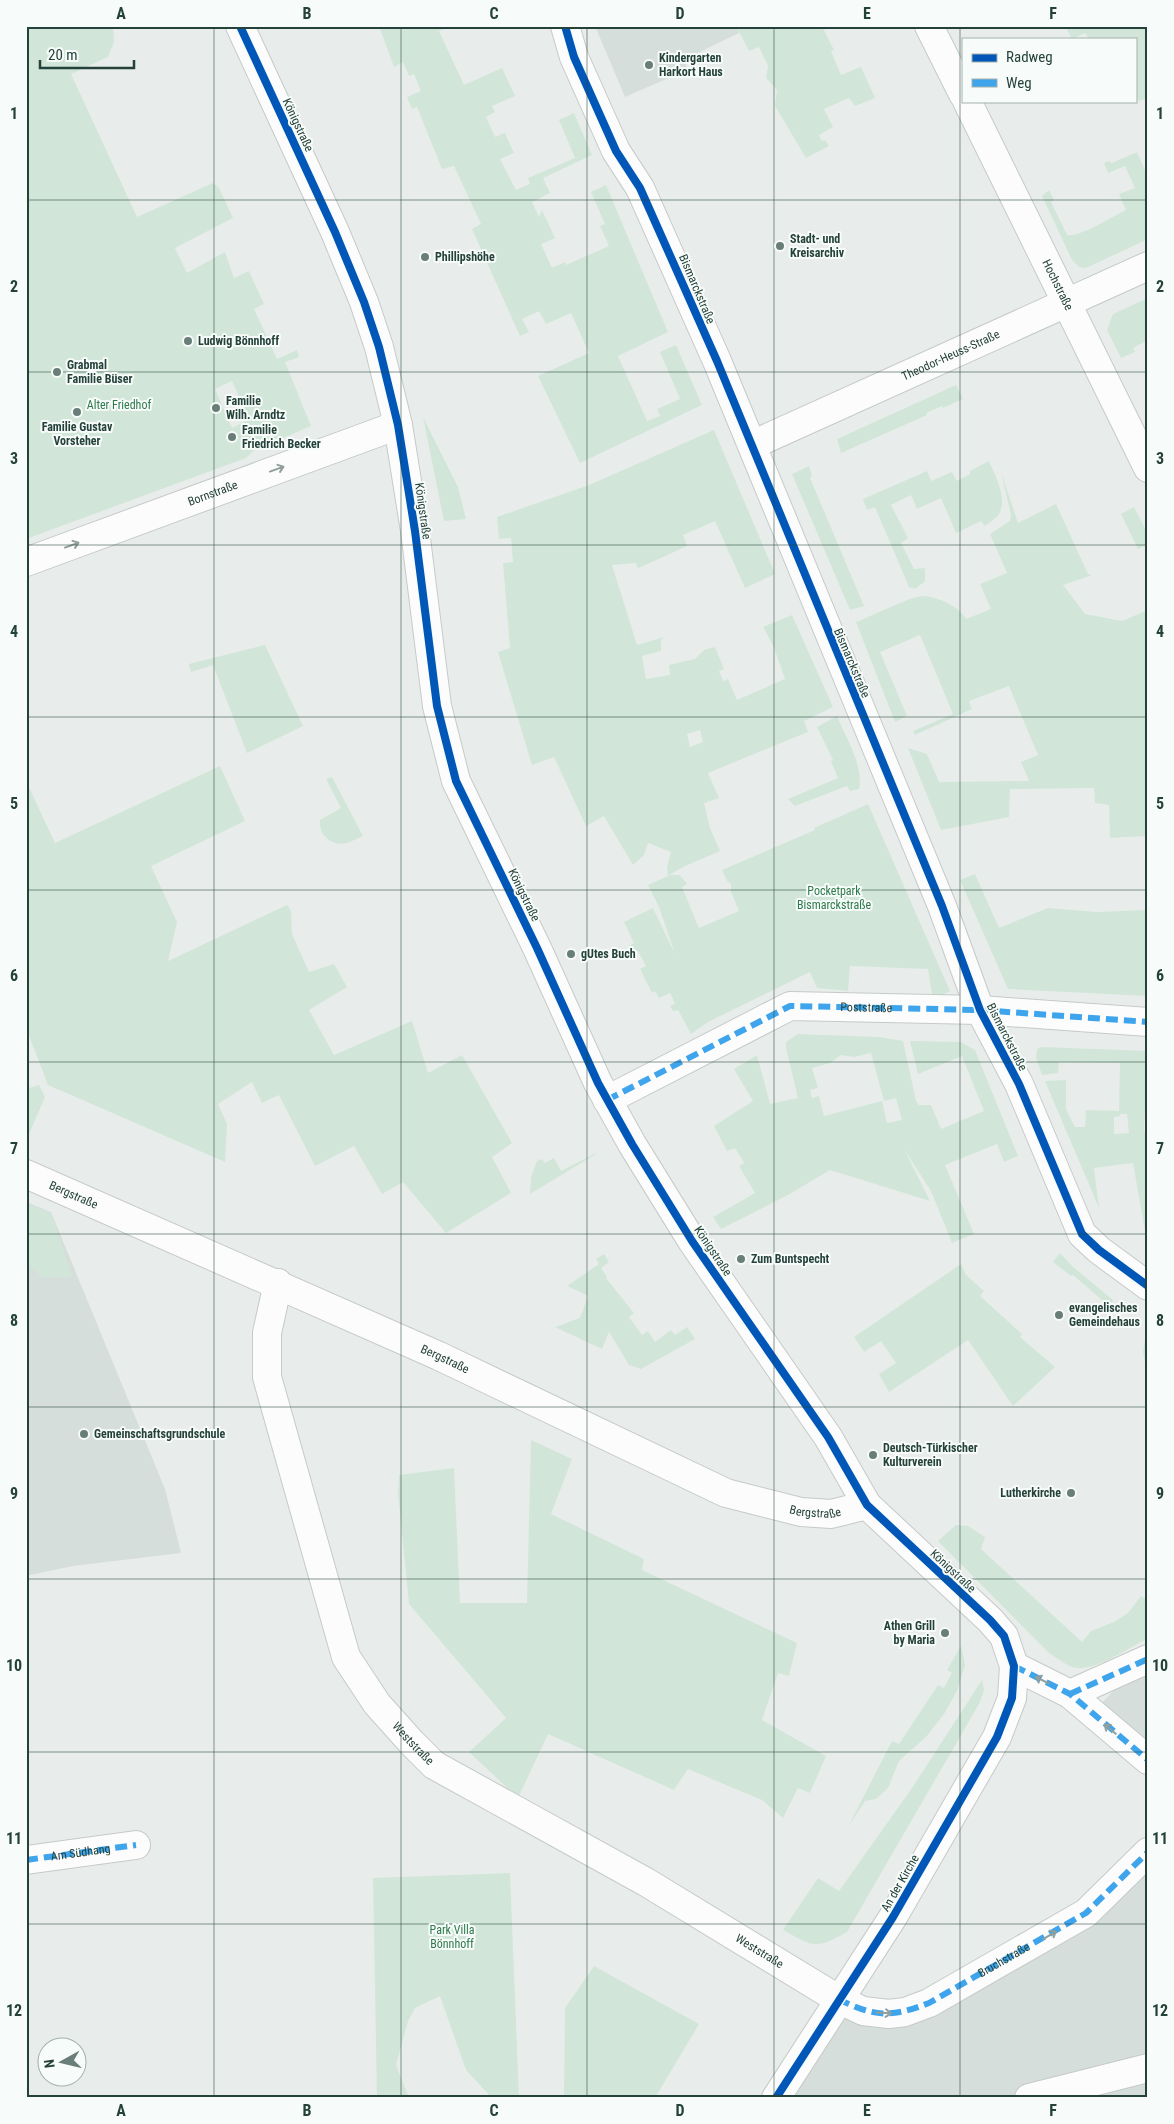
<svg xmlns="http://www.w3.org/2000/svg" width="1174" height="2124" font-family="'Roboto Condensed',sans-serif">
  <style>
    .built { fill: #d6dedb }
    .green { fill: #d1e6d8; fill-rule: evenodd }
    .lines { fill: none; stroke-linecap: round; stroke-linejoin: round }
    .street-casing { stroke: #c5cac8; stroke-width: 30 }
    .street { stroke: #fcfcfc; stroke-width: 28 }
    .quiet { stroke: #3ea4ec; stroke-width: 6; stroke-dasharray: 12 6; stroke-linecap: butt }
    .cycleway-casing { stroke: #f7fbf9; stroke-width: 11 }
    .cycleway { stroke: #0057b8; stroke-width: 8 }
    .oneway { stroke: #909f9b }
    .grid { fill: none; stroke: #24423a; stroke-width: 1; stroke-opacity: 0.55 }
    .poi-dot { fill: #697e78; stroke: #f7fbf9; stroke-width: 2 }
    .labels { text-anchor: middle; dominant-baseline: central; stroke-width: 4; stroke-linejoin: round; paint-order: stroke }
    .poi-label { font-size: 12px; font-weight: bold; fill: #24423a; stroke: #f7fbf9; text-anchor: start }
    .street-label { font-size: 12px; fill: #24423a; stroke: #f7fbf9 }
    .park-label { font-size: 12px; fill: #2d7a4b; stroke: #f7fbf9 }
    .neatline { fill: none; stroke: #24423a; stroke-width: 2 }
    .grid-label { font-size: 16px; text-anchor: middle; font-weight: bold; fill: #24423a }
  </style>
  <rect width="100%" height="100%" fill="#e8edeb"/>
  <path class="built" d="M595,26H736L739,33L685,59L687,70L625,97Z
    M26,1202L51,1212L165,1489L181,1553L73,1566L26,1576Z
    M1148,1660V1756L1096,1709L1133,1670Z
    M1148,1852V2098H776L838,1999L863,2011L968,1981Z"/>
  <path class="green" d="M26,26H113L114,42L108,57L71,74L137,217L213,183L219,188L233,218L175,248L187,273L225,252L234,278L249,271L264,304L254,309L277,359L297,350L299,357L285,362L311,426L253,451L246,458L26,539ZM232,381L249,419L232,428L215,389Z
    M379,26H450L439,31L464,85L502,68L515,96L492,106L495,112L486,117L495,137L505,133L514,153L500,159L516,190L530,184L528,178L575,158L559,120L574,113L592,155L543,178L550,193L532,202L539,217L542,210L555,238L541,244L552,268L565,262L566,265L609,246L600,226L605,224L591,192L606,185L668,332L618,356L647,421L660,416L657,409L680,399L660,352L676,345L702,405L580,463L538,376L589,353L571,313L546,324L539,311L522,319L529,332L520,336L472,229L481,224L454,166L442,169L417,107L412,109L407,97L421,91L414,74L409,76L403,62L394,67Z
    M736,26H822L834,50L831,51L841,75L861,67L875,98L855,106L849,98L824,109L833,127L819,135L822,141L825,140L829,146L806,158L775,106L777,90L766,78L768,66L759,47L749,51Z
    M1065,26H1148V98L1139,101L1135,91V39H1089L1085,33L1072,39Z
    M1137,152L1148,177V239L1086,268L1079,267L1072,260L1042,196L1049,190L1054,200L1051,202L1067,235C1079,238 1113,216 1126,210L1119,194L1135,188L1125,166L1108,173L1104,163L1109,161L1112,163Z
    M1148,298V340L1133,348L1135,352L1121,358L1107,330L1113,314Z
    M956,385L963,399L943,408L942,406L926,413L927,415L841,453L837,439Z
    M423,417L458,487L466,519L444,521Z
    M714,430L775,574L745,588L715,521L683,535L687,546L641,567L638,568L636,563L612,565L637,645L664,637L661,640V651L642,656L646,679L670,675L669,665L695,659L704,650L715,647L724,669L719,671L723,681L728,679L737,700L785,679L773,645L763,627L792,615L833,707L804,721L808,732L708,773L719,798L704,803L710,828L720,851L683,867L669,875H680L687,884L682,887L699,928L739,911L731,892V884L727,881L722,870L815,830L814,828L868,804L950,991L943,995L932,994L928,969L850,966L848,991L817,988L810,972L708,1022L691,1034L678,1010L673,1011L670,1006L675,1004L670,993L659,998L655,991L652,993L640,969L646,966L638,951L632,953L629,946L634,943L624,922L653,908L675,954L659,907L648,885L668,876L667,867L671,852L648,843L644,855L633,865L604,816L586,826L554,757L532,765L498,652L510,648L503,563L513,562L511,538L499,539L497,517L589,485ZM700,730L703,742L690,747L687,734Z
    M989,461C995,475 1007,497 1000,512C997,518 990,522 985,526L981,521L956,533L941,498L917,509L911,495L891,505L908,538L901,543L914,569L925,568V581L915,589L909,587L875,507L867,510L863,499L927,471L931,481L952,472L957,481L970,474V471Z
    M809,466L812,476L810,478L864,606L850,610L792,474Z
    M1001,472L1018,523L1056,504L1088,574L1092,575L1063,585L1085,614L1122,621L1148,610V996L1008,989L960,880L975,874L999,928L1048,908L1096,912L1146,910L1145,836L1110,838L1109,805L1095,803L1094,788L1010,789L1009,817L941,830L908,748L927,754L939,782L1029,781L1021,762L1038,755L1009,686L969,701L972,709L915,735L913,731L953,714L920,635L880,652L907,716L895,722L856,622C870,617 911,596 923,596C938,597 959,606 966,619L991,609L980,584L1007,573L990,534L1010,521L1011,515Z
    M1134,507L1148,534V550L1145,546L1138,549L1121,514Z
    M265,645L303,726L247,753L213,665L191,672L189,664Z
    M837,716C846,738 864,766 859,789L850,791L847,786L795,806L788,799L838,778L831,761L833,760L817,727Z
    M220,766L245,821L151,866L177,922L168,961L287,905L291,911L292,934L309,972L334,964L347,987L309,1010L334,1055L412,1021L428,1073L462,1055L512,1143L492,1157L511,1193L446,1233L403,1182L382,1194L354,1146L315,1166L279,1095L262,1103L252,1082L218,1104L227,1124L225,1162L48,1085L26,1028V781L55,843Z
    M332,777L363,836C358,838 353,841 347,843C332,847 318,835 320,820L341,808L326,779Z
    M798,1034L879,1037L903,1041L916,1101L919,1105H931L941,1129L984,1111L962,1056L918,1074L910,1041L961,1042L975,1050L1018,1156L1004,1162L997,1144L945,1165L974,1234L952,1243L931,1191L904,1149L930,1201L830,1170L788,1195L721,1229L713,1217L755,1193L739,1166L744,1163L735,1148L727,1151L714,1126L753,1101L734,1069L757,1055L770,1104L798,1098L786,1048V1042ZM871,1053L884,1101L896,1098L902,1120L887,1123L882,1101L824,1116L819,1096L812,1098L810,1090L818,1088L812,1068L830,1063L841,1055L854,1057Z
    M1042,1047L1148,1051L1144,1131L1148,1132V1230L1145,1231L1133,1163L1094,1168L1099,1208L1045,1081L1066,1080V1109L1075,1127H1085L1086,1110L1119,1111L1120,1063L1059,1062L1058,1073L1042,1075L1036,1058L1037,1049ZM1120,1114H1127L1129,1133L1114,1134V1117L1120,1116Z
    M39,1085L45,1097L26,1141V1089Z
    M596,1153V1154L530,1194L531,1177L537,1161L542,1159L545,1163L554,1158L561,1171Z
    M26,1204L51,1213L72,1277H42L26,1261Z
    M1060,1253L1073,1267L1113,1300L1109,1306L1073,1275L1071,1276L1053,1262Z
    M604,1254L609,1262L601,1268L607,1277L606,1278L634,1313L629,1317L642,1335L648,1331L655,1342L671,1330L675,1335L687,1327L695,1339L641,1369L629,1365L609,1332L602,1349L555,1327L580,1318L588,1296L567,1286L599,1264L596,1259Z
    M961,1264L966,1275L984,1291L980,1296L1022,1334L1020,1337L1055,1367L1013,1406L968,1340L889,1392L879,1374L896,1363L881,1341L864,1352L854,1337Z
    M1147,1327L1148,1328V1377L1143,1352Z
    M531,1440L572,1459L551,1514L644,1559L642,1570L797,1643L789,1676L778,1673L762,1720L826,1756L810,1793L798,1788L783,1818L762,1800L688,1769L674,1790L548,1734L518,1798L469,1752L506,1718L409,1604L398,1493L399,1475L454,1468L460,1603H527Z
    M956,1525L968,1526L985,1537L981,1549L1082,1642L1091,1631L1114,1622L1128,1613L1141,1596L1148,1600V1638C1131,1647 1095,1671 1076,1668C1067,1666 1057,1658 1049,1653L938,1541Z
    M961,1646L965,1665L957,1691L944,1714L926,1737L899,1761L888,1788L876,1799L865,1801L848,1827L892,1741L899,1744L938,1685L944,1688L952,1673L947,1670Z
    M982,1680L984,1690L979,1704L847,1932C815,1950 814,1947 783,1930L818,1878L839,1891L912,1788Z
    M510,1873L519,2098H492L466,2070L440,1996L415,2008L408,2021L396,2065L409,2098H377L373,1878Z
    M594,1966L699,2024L655,2098H564L565,2008Z"/>
  <g class="lines">
    <g class="street-casing">
      <g id="street">
        <path d="M240,26L335,232L364,302L379,347L398,425L415,531L437,706L456,781L537,948L598,1083L632,1144L692,1241L828,1437L867,1505L990,1620L1004,1636L1014,1666L1012,1698L997,1737L893,1917L776,2098"/>
        <path d="M565,26L574,57L616,151L640,188L717,361L942,906L980,1010L1019,1084L1082,1234L1099,1250L1148,1286"/>
        <path d="M929,26L963,94"/>
        <path id="s1" d="M967,101L1148,468"/>
        <path id="s2" d="M752,445L1148,266"/>
        <path id="s3" d="M26,562L398,425"/>
        <path id="s4" d="M607,1100L790,1006L980,1010L1148,1022"/>
        <path id="s5" d="M26,1174L439,1356L726,1493L801,1512L831,1514L867,1505"/>
        <path id="s6" d="M278,1283L267,1333V1377L346,1657L377,1704L412,1743L434,1765L646,1882L838,1999L863,2011L889,2014L905,2012L929,2003L1086,1913L1148,1852"/>
        <path d="M1014,1666L1070,1694L1148,1760"/>
        <path d="M1070,1694L1148,1659"/>
        <path d="M26,1860L136,1845"/>
        <path d="M1029,2098L1148,2068"/>
      </g>
    </g>
    <use href="#street" class="street"/>
    <g class="quiet">
      <path d="M607,1100L790,1006L980,1010L1148,1022"/>
      <path d="M1014,1666L1070,1694L1148,1760"/>
      <path d="M1070,1694L1148,1659"/>
      <path id="s7" d="M26,1860L136,1845"/>
      <path d="M838,1999C875,2017 890,2018 929,2003L1086,1913L1148,1852"/>
    </g>
    <g class="cycleway-casing">
      <path id="cycleway" d="M240,26L335,232L364,302L379,347L398,425L415,531L437,706L456,781L537,948L598,1083L632,1144L692,1241L828,1437L867,1505L990,1620L1004,1636L1014,1666L1012,1698L997,1737L893,1917L776,2098
        M565,26L574,57L616,151L640,188L717,361L942,906L980,1010L1019,1084L1082,1234L1099,1250L1148,1286"/>
    </g>
    <use href="#cycleway" class="cycleway"/>
  </g>
  <defs><path id="oneway-shaft" d="M-6 0H5M1.5-3L5.5 0L1.5 3" fill="none" stroke-width="1.6" stroke-linecap="round" stroke-linejoin="round" transform="scale(1.25)"/></defs>
  <g class="oneway">
    <use href="#oneway-shaft" transform="translate(277 469) rotate(-20)"/>
    <use href="#oneway-shaft" transform="translate(72 545) rotate(-20)"/>
    <use href="#oneway-shaft" transform="translate(1042 1680) rotate(-154)"/>
    <use href="#oneway-shaft" transform="translate(1110 1729) rotate(-140)"/>
    <use href="#oneway-shaft" transform="translate(1050 1935) rotate(-31)"/>
    <use href="#oneway-shaft" transform="translate(884 2013) rotate(3)"/>
  </g>
  <path class="grid" d="M214,26V2098M401,26V2098M587,26V2098M774,26V2098M960,26V2098M26,200H1148M26,372H1148M26,545H1148M26,717H1148M26,890H1148M26,1062H1148M26,1234H1148M26,1407H1148M26,1579H1148M26,1752H1148M26,1924H1148"/>
  <g class="poi-dot">
    <circle cx="649" cy="65" r="5"/>
    <circle cx="780" cy="246" r="5"/>
    <circle cx="425" cy="257" r="5"/>
    <circle cx="188" cy="341" r="5"/>
    <circle cx="57" cy="372" r="5"/>
    <circle cx="216" cy="408" r="5"/>
    <circle cx="77" cy="412" r="5"/>
    <circle cx="232" cy="437" r="5"/>
    <circle cx="571" cy="954" r="5"/>
    <circle cx="741" cy="1259" r="5"/>
    <circle cx="1059" cy="1315" r="5"/>
    <circle cx="84" cy="1434" r="5"/>
    <circle cx="873" cy="1455" r="5"/>
    <circle cx="1071" cy="1493" r="5"/>
    <circle cx="945" cy="1633" r="5"/>
  </g>
  <g class="labels">
    <g class="poi-label">
      <text x="659" y="58">Kindergarten<tspan x="659" dy="14">Harkort Haus</tspan></text>
      <text x="790" y="239">Stadt- und<tspan x="790" dy="14">Kreisarchiv</tspan></text>
      <text x="435" y="257">Phillipshöhe</text>
      <text x="198" y="341">Ludwig Bönnhoff</text>
      <text x="67" y="365">Grabmal<tspan x="67" dy="14">Familie Büser</tspan></text>
      <text x="226" y="401">Familie<tspan x="226" dy="14">Wilh. Arndtz</tspan></text>
      <text x="77" y="427" text-anchor="middle">Familie Gustav<tspan x="77" dy="14">Vorsteher</tspan></text>
      <text x="242" y="430">Familie<tspan x="242" dy="14">Friedrich Becker</tspan></text>
      <text x="581" y="954">gUtes Buch</text>
      <text x="751" y="1259">Zum Buntspecht</text>
      <text x="1069" y="1308">evangelisches<tspan x="1069" dy="14">Gemeindehaus</tspan></text>
      <text x="94" y="1434">Gemeinschaftsgrundschule</text>
      <text x="883" y="1448">Deutsch-Türkischer<tspan x="883" dy="14">Kulturverein</tspan></text>
      <text x="1061" y="1493" text-anchor="end">Lutherkirche</text>
      <text x="935" y="1626" text-anchor="end">Athen Grill<tspan x="935" dy="14">by Maria</tspan></text>
    </g>
    <g class="street-label">
      <text transform="translate(298 125) rotate(65)">Königstraße</text>
      <text stroke="none"><textPath href="#s1" startOffset="205">Hochstraße</textPath></text>
      <text transform="translate(697 289) rotate(67)">Bismarckstraße</text>
      <text stroke="none"><textPath href="#s2" startOffset="218">Theodor-Heuss-Straße</textPath></text>
      <text stroke="none"><textPath href="#s3" startOffset="199">Bornstraße</textPath></text>
      <text transform="translate(423 511) rotate(82)">Königstraße</text>
      <text transform="translate(852 663) rotate(67)">Bismarckstraße</text>
      <text transform="translate(524 895) rotate(64)">Königstraße</text>
      <text stroke="none"><textPath href="#s4" startOffset="282">Poststraße</textPath></text>
      <text transform="translate(1007 1037) rotate(63)">Bismarckstraße</text>
      <text stroke="none"><textPath href="#s5" startOffset="52">Bergstraße</textPath></text>
      <text transform="translate(713 1251) rotate(56)">Königstraße</text>
      <text stroke="none"><textPath href="#s5" startOffset="458">Bergstraße</textPath></text>
      <text stroke="none"><textPath href="#s5" startOffset="861">Bergstraße</textPath></text>
      <text transform="translate(953 1571) rotate(43)">Königstraße</text>
      <text stroke="none"><textPath href="#s6" startOffset="496">Weststraße</textPath></text>
      <text stroke="none"><textPath href="#s7" startOffset="55">Am Südhang</textPath></text>
      <text transform="translate(900 1883) rotate(-60)">An der Kirche</text>
      <text stroke="none"><textPath href="#s6" startOffset="901">Weststraße</textPath></text>
      <text stroke="none"><textPath href="#s6" startOffset="1175">Bruchstraße</textPath></text>
    </g>
    <g class="park-label">
      <text x="119" y="405">Alter Friedhof</text>
      <text x="834" y="891">Pocketpark<tspan x="834" dy="14">Bismarckstraße</tspan></text>
      <text x="452" y="1930">Park Villa<tspan x="452" dy="14">Bönnhoff</tspan></text>
    </g>
  </g>
  <rect width="1174" height="2124" fill="none" stroke="#f7fbf9" stroke-width="55"/>
  <rect x="962" y="38" width="175" height="65" fill="#f7fbf9" stroke="#a3b1ad"/>
  <rect x="972" y="54" width="25" height="8" fill="#0057b8" stroke="#a3b1ad"/>
  <text x="1006" y="62" font-size="15" fill="#24423a">Radweg</text>
  <rect x="972" y="79" width="25" height="8" fill="#3ea4ec" stroke="#a3b1ad"/>
  <text x="1006" y="88" font-size="15" fill="#24423a">Weg</text>
  <g transform="translate(62 2062) rotate(262)"><circle r="24" fill="#f7fbf9" stroke="#a3b1ad"/>
  <path d="M0-4L9 19L0 12L-9 19Z" fill="#697e78"/>
  <text y="-8" font-size="14" font-weight="bold" text-anchor="middle" fill="#24423a">N</text>
  </g>
  <path d="M40 60v8h94v-8" fill="none" stroke="#24423a" stroke-width="2.5"/>
  <text x="48" y="60" font-size="15" fill="#24423a" stroke="#f7fbf9" stroke-width="4" paint-order="stroke">20 m</text>
  <rect x="28" y="28" width="1118" height="2068" class="neatline"/>
  <g class="grid-label">
    <text x="121" y="19">A</text>
    <text x="307" y="19">B</text>
    <text x="494" y="19">C</text>
    <text x="680" y="19">D</text>
    <text x="867" y="19">E</text>
    <text x="1053" y="19">F</text>
    <text x="14" y="119">1</text>
    <text x="1160" y="119">1</text>
    <text x="14" y="292">2</text>
    <text x="1160" y="292">2</text>
    <text x="14" y="464">3</text>
    <text x="1160" y="464">3</text>
    <text x="14" y="637">4</text>
    <text x="1160" y="637">4</text>
    <text x="14" y="809">5</text>
    <text x="1160" y="809">5</text>
    <text x="14" y="981">6</text>
    <text x="1160" y="981">6</text>
    <text x="14" y="1154">7</text>
    <text x="1160" y="1154">7</text>
    <text x="14" y="1326">8</text>
    <text x="1160" y="1326">8</text>
    <text x="14" y="1499">9</text>
    <text x="1160" y="1499">9</text>
    <text x="14" y="1671">10</text>
    <text x="1160" y="1671">10</text>
    <text x="14" y="1844">11</text>
    <text x="1160" y="1844">11</text>
    <text x="14" y="2016">12</text>
    <text x="1160" y="2016">12</text>
    <text x="121" y="2116">A</text>
    <text x="307" y="2116">B</text>
    <text x="494" y="2116">C</text>
    <text x="680" y="2116">D</text>
    <text x="867" y="2116">E</text>
    <text x="1053" y="2116">F</text>
  </g>
</svg>
